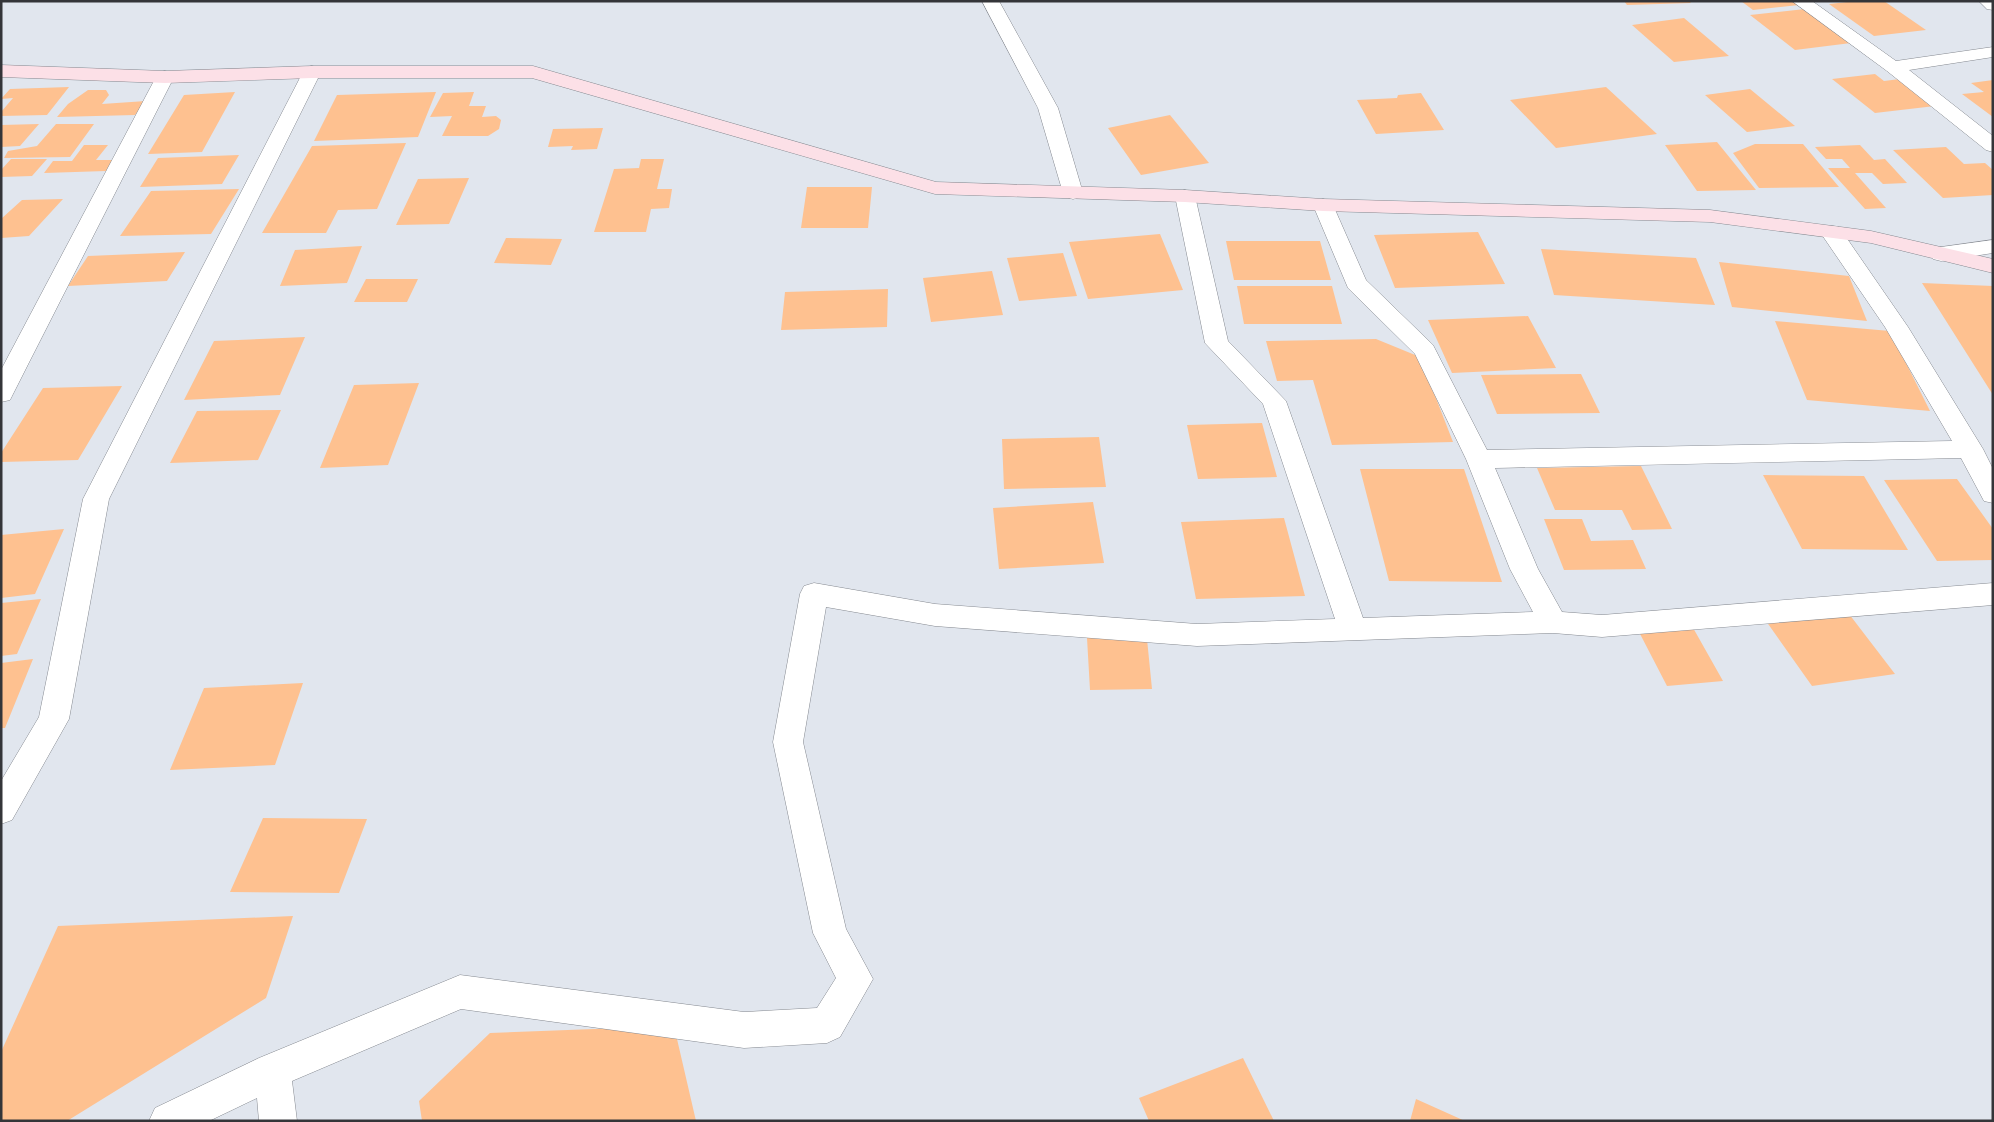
<svg xmlns="http://www.w3.org/2000/svg" width="1994" height="1122" font-family="'Titillium Web',sans-serif">
  <style>
    .building { fill: #fec190 }
    .lines { fill: none; stroke-linecap: round; stroke-linejoin: round }
    .street-casing { stroke: #858990; stroke-width: 1 }
    .secondary-casing { stroke: #858990; stroke-width: 1 }
    .street { fill: #fff; fill-rule: evenodd }
    .secondary { fill: #fce0e7; fill-rule: evenodd }
  </style>
  <rect width="100%" height="100%" fill="#e1e6ee"/>
  <path class="building" d="M1624,1H1689L1691,3L1627,5Z
    M1741,1H1794L1799,5L1753,10Z
    M1856,1H1884L1926,30L1874,36L1829,4Z
    M1805,9L1851,43L1795,50L1750,15Z
    M1684,18L1729,56L1674,62L1632,25Z
    M1875,74L1884,81L1900,79L1935,106L1875,113L1832,79Z
    M1993,80V117L1962,94L1984,92L1971,83Z
    M69,87L47,115L1,116V112L13,98L1,99L10,89Z
    M1606,87L1657,134L1556,148L1510,100Z
    M1750,89L1795,126L1747,132L1705,95Z
    M88,90H106L109,95L102,104L146,101L135,115L57,117L68,104Z
    M235,92L202,152L148,154L184,95Z
    M436,92L418,137L314,141L337,95Z
    M474,92L469,106H486L482,117L496,116L501,120L499,129L488,136H442L452,116L430,117L443,93Z
    M1421,93L1444,130L1376,134L1357,100L1397,98L1398,95Z
    M1170,115L1209,163L1141,175L1108,128Z
    M39,124L20,146L1,147V125Z
    M56,124H94L70,157L4,158L8,151L37,146Z
    M603,128L597,149L571,150L573,146L548,147L553,129Z
    M1717,142L1756,190L1697,191L1665,145Z
    M406,143L377,209L338,210L326,233H262L312,146Z
    M1755,144H1803L1839,187L1759,188L1733,153Z
    M84,145H108L96,160H113L106,171L44,173L53,161H72Z
    M1860,145L1874,160L1885,159L1907,183L1883,184L1872,173H1855L1886,208L1865,209L1828,168H1850L1842,159H1826L1815,147Z
    M1946,147L1964,164L1985,163L1993,170V195L1943,198L1893,150Z
    M239,155L222,184L140,187L158,158Z
    M11,159H47L32,176L1,177V170Z
    M641,159H664L657,189H672L669,208L651,209L646,232H594L614,169L639,168Z
    M469,178L449,224L396,225L418,179Z
    M807,187H872L868,228H801Z
    M239,189L211,234L120,236L151,191Z
    M63,199L29,236L1,238V219L22,200Z
    M1478,232L1505,284L1395,288L1374,235Z
    M1160,234L1183,290L1088,299L1069,242Z
    M506,238L562,239L551,265L494,263Z
    M1226,241H1320L1331,280H1234Z
    M362,246L347,283L280,286L295,250Z
    M1541,249L1696,258L1715,305L1554,295Z
    M185,252L167,281L68,286L88,256Z
    M1063,253L1077,296L1019,301L1007,258Z
    M1719,262L1849,276L1867,321L1732,307Z
    M992,271L1003,315L931,322L923,278Z
    M366,279H418L407,302H354Z
    M1922,283L1993,286V395Z
    M1237,286H1332L1342,324H1244Z
    M888,289L887,327L781,330L785,292Z
    M1528,316L1556,368L1452,373L1428,320Z
    M1775,321L1890,331L1930,411L1807,400Z
    M305,337L280,395L184,400L214,341Z
    M1376,339L1420,357L1453,442L1332,445L1313,380L1277,381L1266,341Z
    M1581,374L1600,413L1497,414L1481,375Z
    M419,383L388,465L320,468L354,385Z
    M122,386L78,460L1,462V453L43,388Z
    M281,410L258,460L170,463L197,411Z
    M1262,423L1277,477L1198,479L1187,425Z
    M1099,437L1106,487L1004,489L1002,439Z
    M1641,466L1672,529L1632,530L1622,510H1555L1537,468Z
    M1360,469H1464L1502,582L1389,581Z
    M1763,475L1864,476L1908,550L1802,549Z
    M1957,479L1993,529V560L1937,561L1884,480Z
    M1093,502L1104,563L999,569L993,508Z
    M1284,518L1305,596L1196,599L1181,522Z
    M1544,519H1582L1591,541L1633,540L1646,569L1564,570Z
    M64,529L35,594L1,598V535Z
    M41,599L17,654L1,656V603Z
    M1846,610L1895,674L1812,686L1766,621Z
    M1692,626L1723,681L1667,686L1638,630Z
    M1087,638L1147,639L1152,689L1090,690Z
    M33,659L5,728H1V663Z
    M303,683L275,765L170,770L204,688Z
    M263,818L367,819L339,893L230,892Z
    M293,916L266,998L67,1121H1V1052L58,926Z
    M674,1026L696,1121H422L419,1101L490,1033Z
    M1243,1058L1274,1121H1149L1139,1098Z
    M1416,1099L1465,1121H1410Z"/>
  <g class="lines">
    <g class="street-casing">
      <path id="street" d="M982,1H999L1058,108L1083,193L1080,197L1073,199L1066,197L1063,193L1038,108Z
        M1792,1H1812L1896,61L1993,47V57L1909,70L1993,136V152L1986,150L1887,71Z
        M1979,1H1993V10L1987,9Z
        M312,66L319,68L321,72L109,499L69,719L12,820L1,824V781L39,717L83,499L303,72L305,68Z
        M165,71L172,73L174,77L13,394L10,400L1,402V370L156,77L158,73Z
        M1185,190L1192,192L1195,196L1228,341L1286,401L1363,618L1533,612L1510,569L1466,459L1415,354L1348,288L1313,205L1316,201L1323,199L1330,201L1333,205L1366,280L1433,345L1487,450L1952,441L1885,327L1820,232L1823,227L1831,226L1839,227L1908,327L1983,449L1993,469V503L1984,501L1961,458L1495,468L1538,569L1562,612L1602,615L1993,583V605L1602,637L1553,633L1197,646L935,626L826,607L803,742L846,929L873,979L840,1037L827,1043L744,1048L461,1009L292,1081L297,1121H259L257,1098L209,1121H149L155,1108L259,1058L460,975L744,1012L817,1008L836,978L813,933L773,742L800,594L804,586L814,583L935,604L1197,624L1335,619L1263,404L1205,343L1175,196L1178,192Z
        M1993,240V253L1941,261L1933,259L1930,254L1933,249L1941,247Z"/>
    </g>
    <g class="secondary-casing">
      <path id="secondary" d="M1,65L165,71L312,66H533L936,182L1185,190L1323,199L1710,210L1871,231L1993,259V273L1871,243L1710,222L1323,211L1185,202L935,194L532,78H312L165,83L1,77Z"/>
    </g>
    <use href="#street" class="street"/>
    <use href="#secondary" class="secondary"/>
  </g>
  <rect width="1994" height="1122" fill="none" stroke="#343539" stroke-width="5"/>
</svg>
